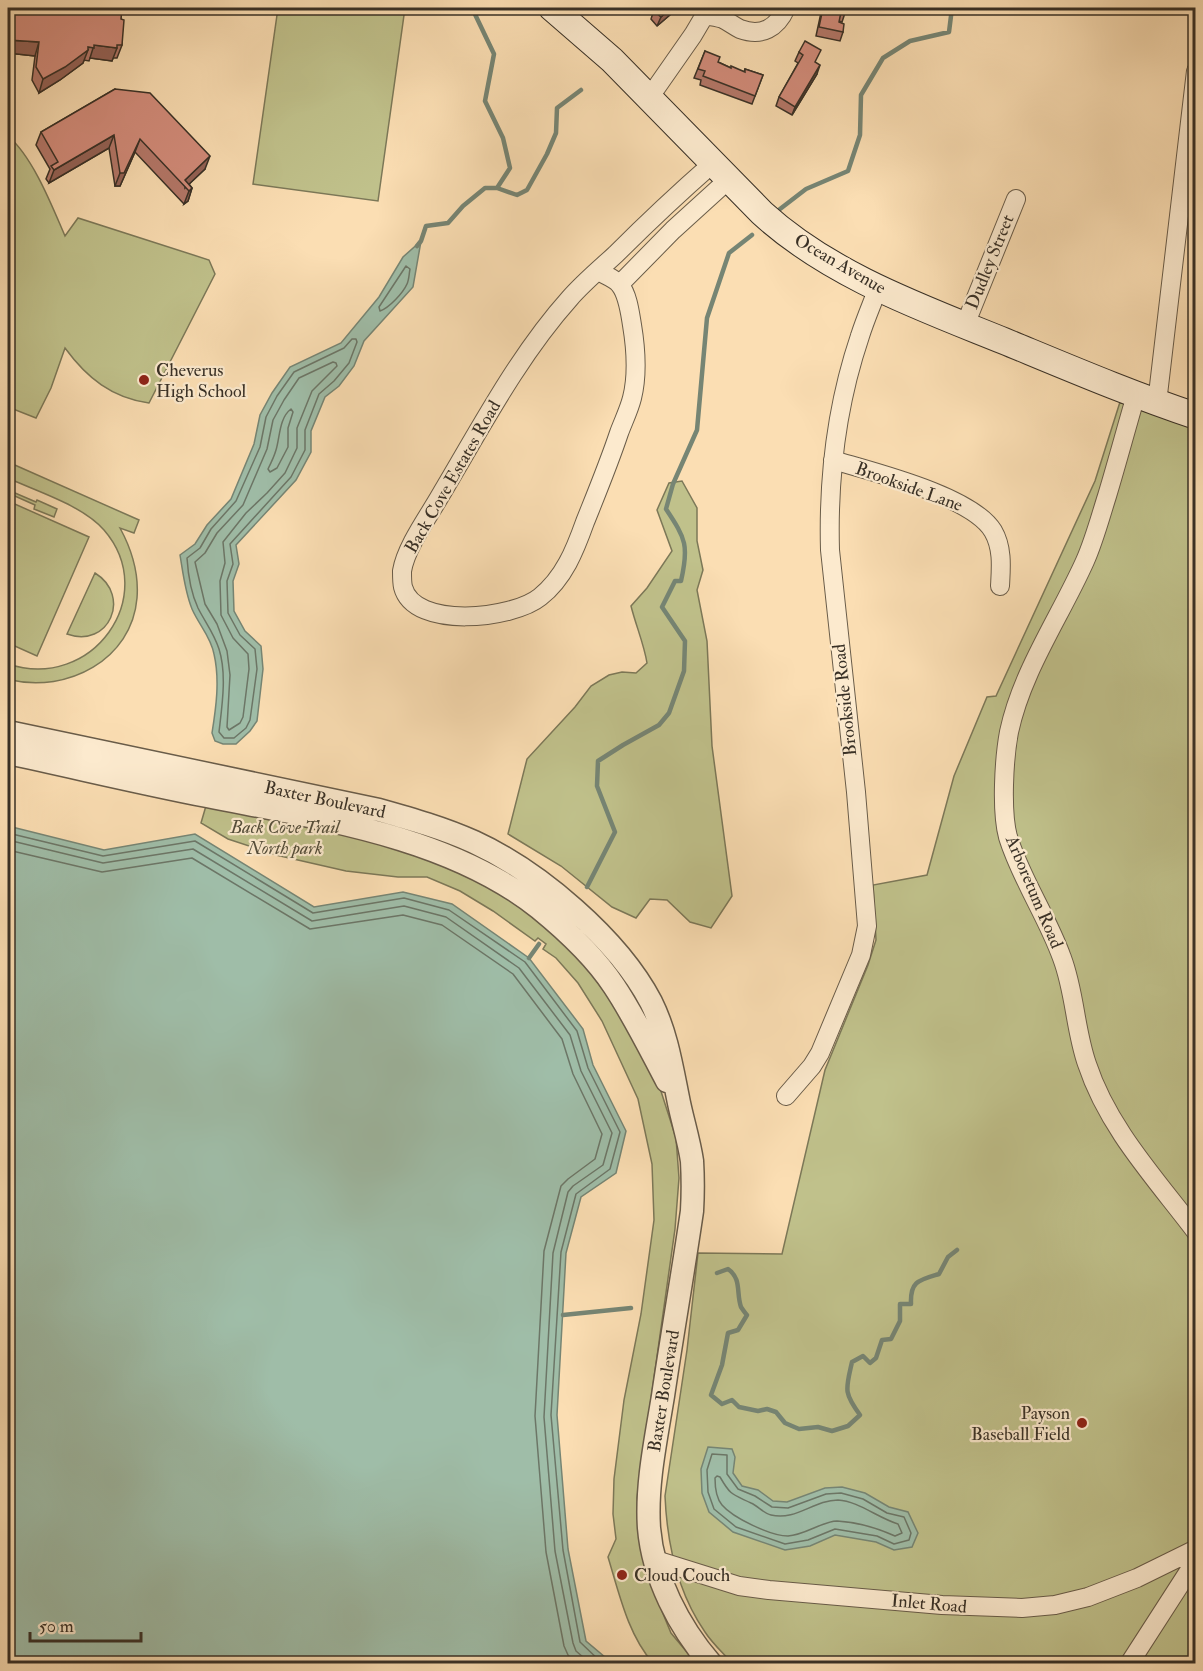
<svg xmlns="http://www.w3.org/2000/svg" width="1203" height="1671" font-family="'IM FELL Double Pica',serif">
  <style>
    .green { fill: #c0c18b; stroke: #7c7858; stroke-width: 1.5 }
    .water { fill: #9fbda8; stroke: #768574; stroke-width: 1.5 }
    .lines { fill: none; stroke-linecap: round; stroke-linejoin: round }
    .shore { stroke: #6c7667; stroke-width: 1.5 }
    .stream { stroke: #768574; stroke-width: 4.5 }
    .minor-casing { stroke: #695c49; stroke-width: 20 }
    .tertiary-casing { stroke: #695c49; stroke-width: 25 }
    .secondary-casing { stroke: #383026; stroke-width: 28 }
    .minor { stroke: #fceace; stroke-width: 18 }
    .tertiary { stroke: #fceace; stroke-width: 22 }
    .secondary { stroke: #fceace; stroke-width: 26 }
    .wall { fill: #b5786a; stroke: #383026; stroke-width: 1.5 }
    .shaded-wall { fill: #946256; stroke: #383026; stroke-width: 1.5 }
    .building { fill: #d38c7b; stroke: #383026; stroke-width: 1.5 }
    .poi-dot { fill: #8f2418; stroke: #fceace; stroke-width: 2 }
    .labels { text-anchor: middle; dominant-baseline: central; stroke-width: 4.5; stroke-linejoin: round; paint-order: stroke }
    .street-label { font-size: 18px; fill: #383026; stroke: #fceace }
    .poi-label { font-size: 18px; fill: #383026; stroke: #fceace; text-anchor: start }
    .park-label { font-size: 18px; font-style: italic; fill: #534d3a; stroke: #fceace }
  </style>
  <rect width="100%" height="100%" fill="#fbdeb3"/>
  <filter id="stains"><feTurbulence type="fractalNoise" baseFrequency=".00333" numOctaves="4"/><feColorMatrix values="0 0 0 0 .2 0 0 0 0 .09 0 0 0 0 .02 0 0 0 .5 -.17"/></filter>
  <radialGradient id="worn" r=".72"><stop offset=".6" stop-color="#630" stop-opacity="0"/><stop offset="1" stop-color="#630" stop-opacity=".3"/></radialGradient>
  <path class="green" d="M278,8H405L378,201L253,184Z
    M8,136C33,157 52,206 65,236L78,218L209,260L215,274L149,403C112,398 87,378 65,348L51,388L36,418L8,407Z
    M1120,402L1195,428V1663H732C723,1653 712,1643 705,1632C678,1593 667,1543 665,1496L687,1350L698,1253L782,1254L825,1070L868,965L876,940L873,885L927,875L954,776L987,697L996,696L1095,481Z
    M8,462L139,520L134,533L120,528C132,550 139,573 137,598C132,660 67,693 11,680L8,679V664C92,692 161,596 104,530C82,505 38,492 8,478Z
    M682,481L697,508V541L703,570L697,590L707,641L712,746L732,896L711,928L690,922L667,900L650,899L636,918L612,907L561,866L508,834L527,759L575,707L591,686L609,675L622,672L636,673L647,663C644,644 636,626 631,606L647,588L672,551L657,510L669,483Z
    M8,490L36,502L37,500L57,509L54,517L34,509L35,505L8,493Z
    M8,501L89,537L37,656L8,643Z
    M95,573C132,596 109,649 67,634Z
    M208,799L448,858L562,931L650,1057L676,1138L679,1178L675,1229L637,1498L640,1540L652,1587L671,1633L696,1663H653C628,1635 619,1593 608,1557L616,1539L613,1514L614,1479L624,1400L641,1314L654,1220L652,1164L638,1099L602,1021L578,983L556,958L543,949L546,944L538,938L535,941L493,911L460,891L427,877H398L346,871L276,855L228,839L201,823Z"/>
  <path class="water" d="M421,241L413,287L364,341L354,366L339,386L325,397L311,431V452L296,480L236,545L239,564L233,581L234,611L245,631L261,646L263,669L257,721L250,731L236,744H223L215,741L212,733C216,708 220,680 214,654C211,637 199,625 192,609C185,592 183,573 180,555L195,544L207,525L231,499L254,444L260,415L272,393L290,367L341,343L379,297L403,257Z
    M8,826L104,850L195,834L314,907L403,892L452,904L529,958L583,1029L593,1065L626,1131L616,1173L581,1197L566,1253L557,1415L568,1549L586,1641L612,1663H8Z
    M708,1447L732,1449L735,1457L733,1473L742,1486L758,1490L773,1501L787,1502L825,1488L842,1487L865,1493L889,1507L908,1512L918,1533L912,1547L894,1550L876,1542L835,1535L810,1546L785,1550L733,1532L709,1512L702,1493L701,1469Z"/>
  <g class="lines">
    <path class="shore" d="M406,266L410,269C409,274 409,280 407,284C403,293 389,308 380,311L379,307Z
      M352,339H356L357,342L349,363L334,381L319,394L305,430V450L291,477L230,544L233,564L227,581L228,613L240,635L255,649L257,669L250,720L246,728L234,738H224L219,732C222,706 227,674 219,649C214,633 205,622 198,608C191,593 188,574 187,558L200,548L211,529L236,501L260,447L266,417L277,396L294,372L344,348Z
      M333,362L336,363L337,366L312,391L297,428V448L285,473L267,493L246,513L223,542L225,563L220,581L221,615L233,638L248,654L249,669L243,717L240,723L229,730L227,727L230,675L227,651L217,624L205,604L195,562L205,553L217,533L243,505L267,449L273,420L284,400L299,378Z
      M291,409L293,412L288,428V447L277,468L270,472L268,469C271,463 274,457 276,450C280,437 279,418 291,409Z
      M8,833L103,856L195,841L313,913L404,898L449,910L525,962L577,1031L588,1068L620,1132L610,1169L576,1194L561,1252L551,1415L563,1550L580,1642L603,1664
      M8,840L103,863L193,849L312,921L404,906L446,917L519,968L570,1035L581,1071L612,1133L603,1165L573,1186L568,1192L553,1253L544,1417L555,1551L573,1643L576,1651L591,1664
      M8,850L102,872L192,858L310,929L403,915L442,925L513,974L562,1039L573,1074L602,1134L595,1159L568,1179L561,1186L544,1251L535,1416L546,1552L564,1646L568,1655L577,1664
      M712,1454L727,1455V1474L738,1489L755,1496L772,1507L788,1508L826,1494L841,1493L863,1499L887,1513L904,1517L911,1533L909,1540L894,1544L877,1536L835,1529L808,1540L785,1544L736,1527L714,1509L708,1492L707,1470Z
      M717,1476L720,1477C731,1496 732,1494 751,1503C758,1506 763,1513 771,1515C796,1521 814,1500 838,1500C858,1501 878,1518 898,1524L902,1533L895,1536C877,1528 856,1522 837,1521C823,1521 805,1535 788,1536C771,1536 733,1518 722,1505C716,1498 715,1487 715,1478Z"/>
    <path class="stream" d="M472,8L494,54L485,101L503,138L510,168L497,188
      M780,209L806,189L848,171L860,135L861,95L883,58L910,41L949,32L952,8
      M417,246L421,241L426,226L448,223L463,206L485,188H497L517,195L527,190L547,154L556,133L557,108L581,90
      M587,887L615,832L597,786L598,761L623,745L659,725L669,713L684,671L685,641L662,607L675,581H681C689,546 686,539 666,509L673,484L697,430L707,318L729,253L752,235
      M529,958L539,944
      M717,1273L728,1269C742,1279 736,1293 741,1307C743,1310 745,1313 747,1315L738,1330L728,1333L722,1365L711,1395L722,1404L732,1400L739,1407L758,1411L767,1409L776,1412L785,1423L799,1429L818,1427L832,1431L848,1426L860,1415C843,1392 846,1389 852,1362L863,1356L870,1363L876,1358L882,1340L891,1339L900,1321V1304H911C910,1281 919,1280 939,1274L948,1257L957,1250
      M563,1315L631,1308"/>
    <g class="minor-casing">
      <path id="minor" d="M704,15C711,16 718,17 723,19C729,22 734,26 740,29C762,37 777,28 786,8
        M649,98L693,35L709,8
        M598,271C605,275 616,279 620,285C628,295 630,313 632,325C636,349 638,374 632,398C629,410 623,422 619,433C609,463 597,492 585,522C575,550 564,578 540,597C513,619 414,630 403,587C402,583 402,575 402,571C406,547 428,517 440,496C480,429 518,356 570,298C584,282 601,268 616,254C647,223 679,193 712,164
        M620,284L673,230L728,180
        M965,325L1016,199
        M1136,395C1126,429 1117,463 1107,496C1100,518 1094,541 1085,561C1060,617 1022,671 1009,732C1004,759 1001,811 1008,837C1021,879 1047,916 1062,958C1075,992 1075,1030 1087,1064C1108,1128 1156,1179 1196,1232
        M1157,403L1196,71
        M833,460C873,472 972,496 993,531C1003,548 1001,568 1000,586
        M786,1096L812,1066L820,1053L861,955L867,926L856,792L830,550C828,478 837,404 860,336C865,320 872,304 878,288
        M656,1560L739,1586L769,1590L942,1605L1022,1608L1055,1605L1088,1597L1137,1578L1196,1549
        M1129,1664L1196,1560"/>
    </g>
    <g class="tertiary-casing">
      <path id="tertiary" d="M8,732L379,810C411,819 443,828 474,842C539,872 618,939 651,1002C667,1034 672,1069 679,1103C683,1122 689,1141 692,1161C693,1178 693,1194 692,1211C683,1273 672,1335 663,1396C656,1439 646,1485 649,1528C653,1577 679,1627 711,1664
        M8,753C74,767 140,783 207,796C317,818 449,836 539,908C566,930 595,957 614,986C634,1016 650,1049 667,1081"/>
    </g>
    <g class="secondary-casing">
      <path id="secondary" d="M552,8L612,60L762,213C830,275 920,307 1004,341C1067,367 1130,394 1196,416"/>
    </g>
    <use href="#minor" class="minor"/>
    <use href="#tertiary" class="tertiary"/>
    <use href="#secondary" class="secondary"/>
  </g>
  <path class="wall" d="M125,8L123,13H121V19L122,45L117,58H113L112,61L90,58L89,61L84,60L83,63L60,80L39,93L32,80L35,56L8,53Z
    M649,8H678L657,26L651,19L653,13Z
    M822,8H849H846L845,13L842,22L839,21L843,32L840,41L816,36Z
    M705,51L718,62L731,68L744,72L745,69L763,75L752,104L700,85L701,80L694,78Z
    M799,52L816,63L817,74L792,115L776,106L779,97L798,63L795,61Z
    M115,89L205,169L189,184L192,188L188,201L184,204L135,152L120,186H115L109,148L49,183L46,179L50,169L36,145L41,132Z"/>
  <path class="shaded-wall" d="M671,8H678L657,26L661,17Z
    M8,40L39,42L35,56L8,53Z
    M94,45L117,48L112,61L90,58Z
    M88,50L83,63L60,80L39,93L43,79Z
    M820,65L817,74L792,115L795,107Z
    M114,135L109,148L49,183L54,170Z
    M140,139L135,152L120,186H115L120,173Z
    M210,156L205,169L185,188V180Z
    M192,188L188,201L184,204L189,191Z"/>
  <path class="building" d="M8,8H122L121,19L124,20L122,45H117V48L94,45V48L88,47V50L65,67L43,79L36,67L39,42L8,40Z
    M656,8H671L661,17L654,11Z
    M823,8H846L845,13L841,12L839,22L844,24L843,32L819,27Z
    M805,41L821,50L815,62L820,65L795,107L779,97L803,55L799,52Z
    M705,51L720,57L718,62L731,68V66L745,72V69L763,75L755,96L703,76L705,71L698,69Z
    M115,89L150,93L210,156L185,180L192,188L189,191L140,139L124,173H120L114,135L54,170L51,166L58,162L41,132Z"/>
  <g class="poi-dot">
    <circle cx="144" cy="380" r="6"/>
    <circle cx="1082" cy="1423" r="6"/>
    <circle cx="622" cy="1575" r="6"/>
  </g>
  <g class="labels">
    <g class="street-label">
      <text transform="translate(990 262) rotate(-68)">Dudley Street</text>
      <text transform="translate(840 264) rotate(30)">Ocean Avenue</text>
      <text transform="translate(453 477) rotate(-60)">Back Cove Estates Road</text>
      <text transform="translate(909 487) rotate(20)">Brookside Lane</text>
      <text transform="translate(845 700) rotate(-96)">Brookside Road</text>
      <text transform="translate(325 800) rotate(12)">Baxter Boulevard</text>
      <text transform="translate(1034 892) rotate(67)">Arboretum Road</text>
      <text transform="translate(664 1391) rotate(-81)">Baxter Boulevard</text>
      <text transform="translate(929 1604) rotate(5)">Inlet Road</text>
    </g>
    <g class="poi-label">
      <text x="156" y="370">Cheverus<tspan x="156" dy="21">High School</tspan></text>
      <text x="1070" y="1413" text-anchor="end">Payson<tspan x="1070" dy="21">Baseball Field</tspan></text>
      <text x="634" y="1575">Cloud Couch</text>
    </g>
    <g class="park-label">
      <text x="285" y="827">Back Cove Trail<tspan x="285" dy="21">North park</tspan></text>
    </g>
  </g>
  <rect width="1203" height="1671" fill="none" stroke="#fbdeb3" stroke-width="30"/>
  <rect x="9" y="9" width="1185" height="1653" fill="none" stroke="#383026" stroke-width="3"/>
  <rect x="15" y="15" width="1173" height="1641" fill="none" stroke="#383026" stroke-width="1.5"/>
  <path d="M30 1632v9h111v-9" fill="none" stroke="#383026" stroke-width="3"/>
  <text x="39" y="1632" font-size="18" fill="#383026" stroke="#fceace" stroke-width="4.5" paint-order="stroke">50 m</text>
  <rect width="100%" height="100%" filter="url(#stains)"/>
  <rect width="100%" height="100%" fill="url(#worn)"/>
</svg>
